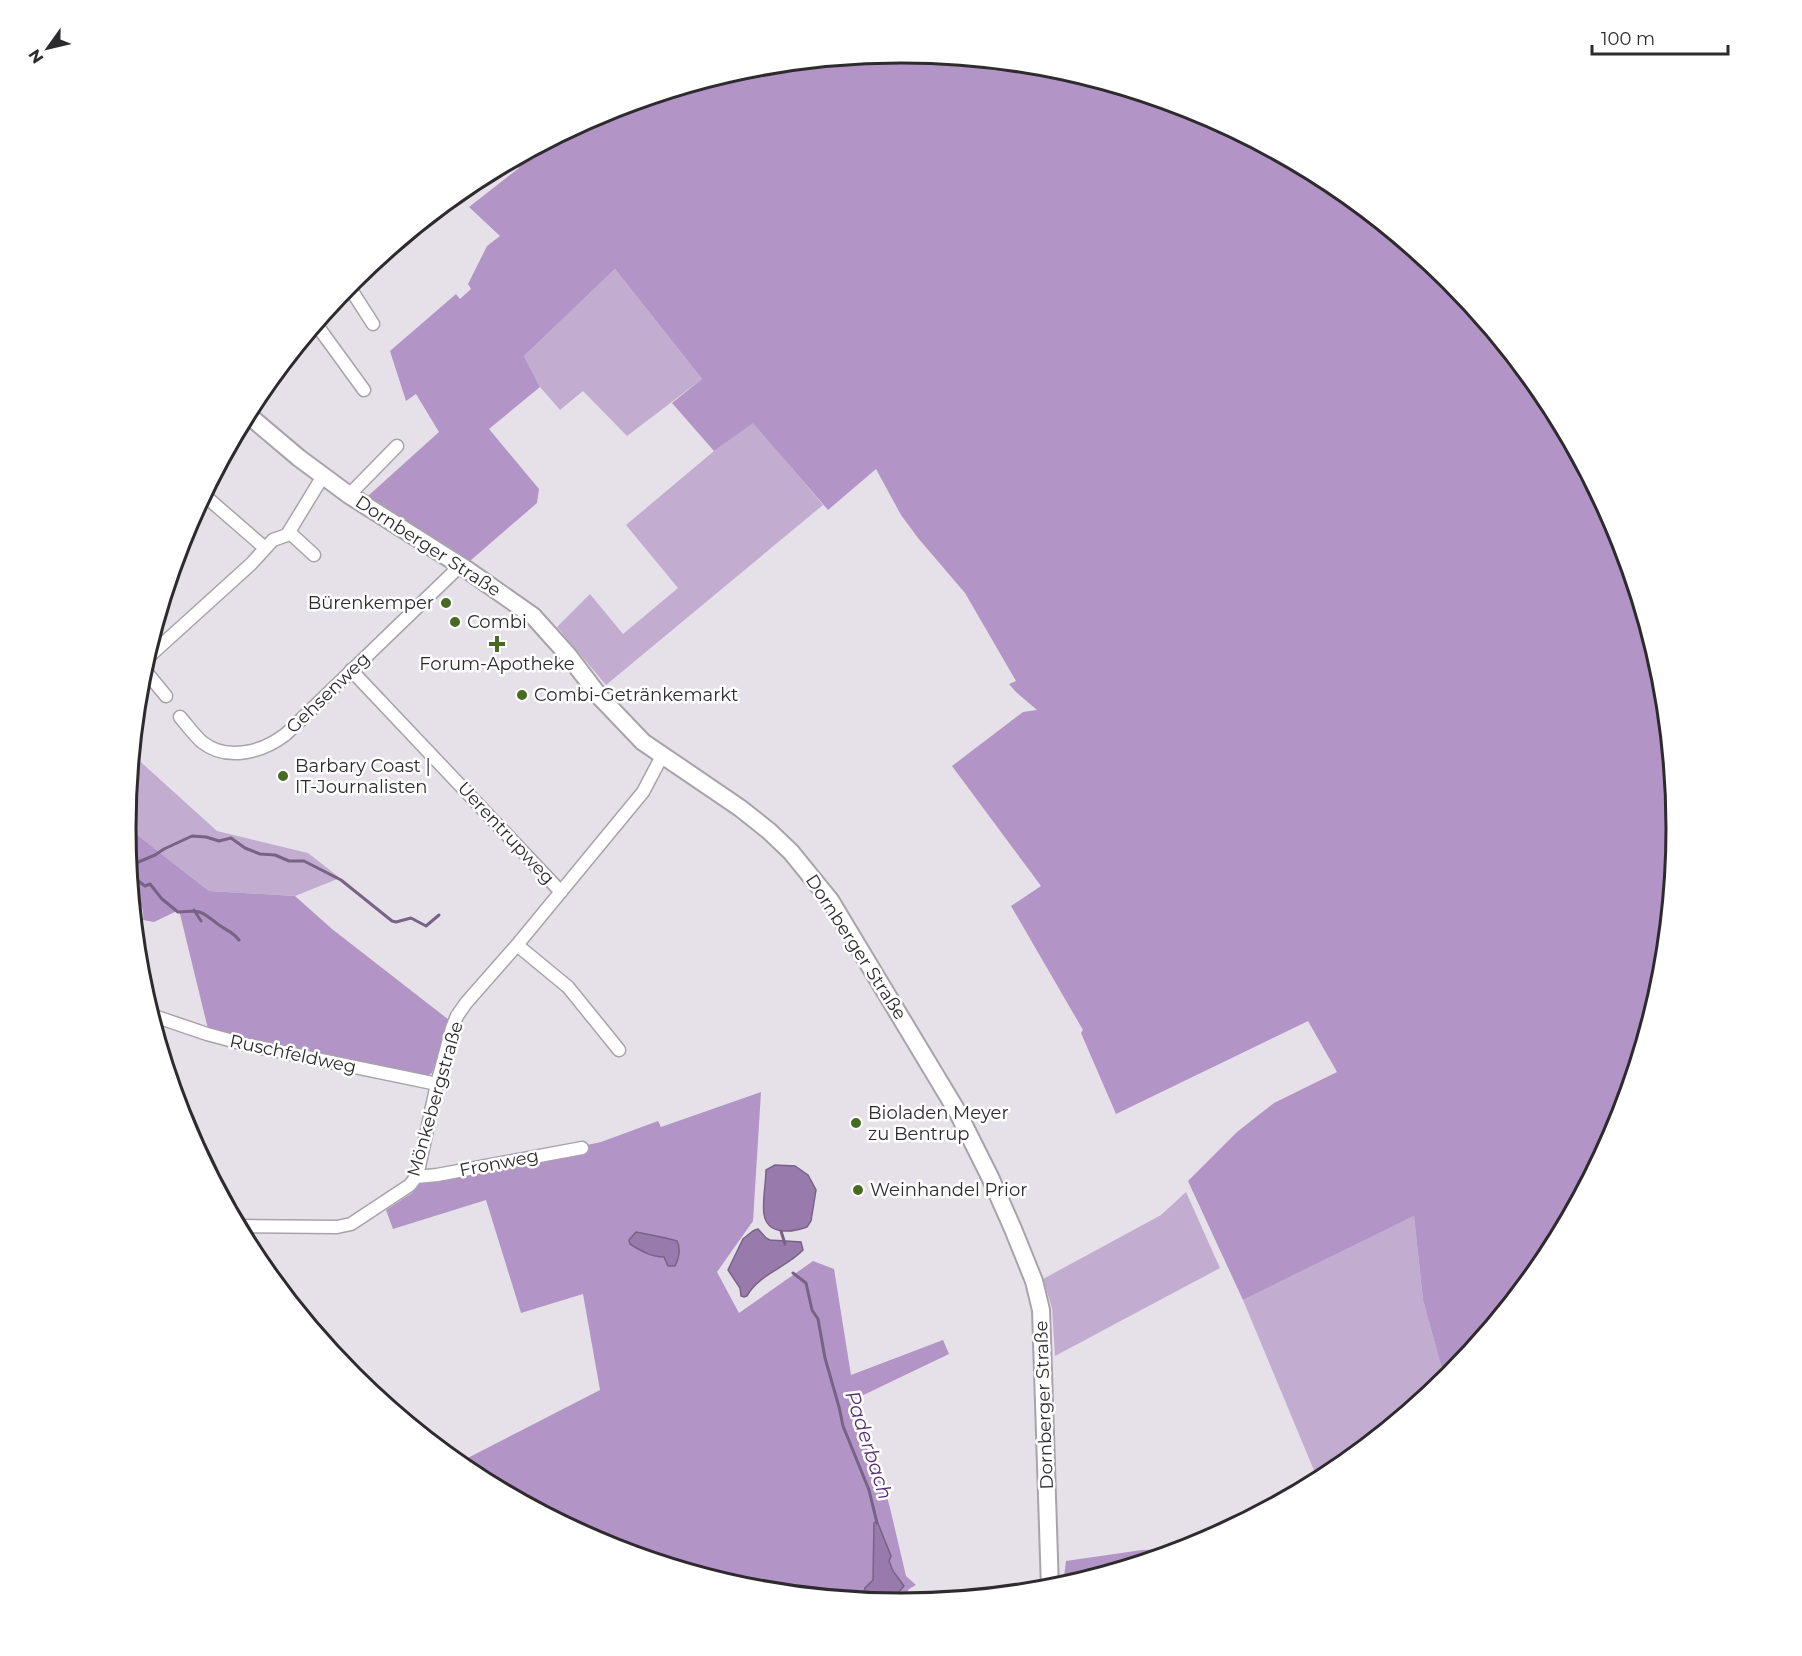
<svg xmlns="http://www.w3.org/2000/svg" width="1802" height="1656" font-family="Montserrat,sans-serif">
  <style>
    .green { fill: #c2add1 }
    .forest { fill: #b294c7 }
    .water { fill: #987bac; stroke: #786386; stroke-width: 1.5 }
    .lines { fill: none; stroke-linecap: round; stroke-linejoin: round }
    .stream { stroke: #786386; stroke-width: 3 }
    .minor-casing { stroke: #a8a3ab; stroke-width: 15 }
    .major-casing { stroke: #a8a3ab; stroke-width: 20 }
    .minor { stroke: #fff; stroke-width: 12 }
    .major { stroke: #fff; stroke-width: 16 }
    .poi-dot { fill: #486b23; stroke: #fff; stroke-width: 2 }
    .labels { text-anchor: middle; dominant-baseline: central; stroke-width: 5; stroke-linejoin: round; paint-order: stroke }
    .street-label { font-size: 18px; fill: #2d2b2e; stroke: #fff }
    .poi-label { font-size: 18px; fill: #2d2b2e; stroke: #fff; text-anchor: start }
    .water-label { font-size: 20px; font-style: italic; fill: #58306f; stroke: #fff }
    .rim { fill: none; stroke: #2d2b2e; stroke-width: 3 }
  </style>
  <rect width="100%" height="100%" fill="#e6e1e9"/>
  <path class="green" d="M615,269L702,379L627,436L583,391L560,410L540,387L524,356Z
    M753,422L823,505L606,685L557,627L590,594L623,634L678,588L626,525L714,451Z
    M133,755L217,831L308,853L340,878L295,896L209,891L126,826Z
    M1186,1192L1220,1268L1055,1356L1052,1308L1043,1279L1161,1215Z
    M1414,1216L1423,1300L1445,1380L1384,1430L1382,1428L1346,1453L1348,1459L1332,1473L1318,1480L1243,1300Z"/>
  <path class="forest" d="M901,53L1053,67L1198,112L1332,183L1450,280L1546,397L1618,532L1662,677L1676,828L1662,980L1617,1125L1546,1259L1445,1380L1423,1300L1414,1216L1243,1300L1188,1181L1237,1132L1274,1103L1337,1072L1308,1021L1116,1114L1081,1033L1083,1030L1011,906L1041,886L952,766L1023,712L1037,710L1016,692L1009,684L1016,681L965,593L918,538L901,515L876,469L828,510L753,423L714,451L672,403L702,379L615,269L524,356L540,387L489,429L539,489L537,503L470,561L368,496L439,432L416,394L406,401L390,351L456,294L460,299L471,289L468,284L487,246L500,236L469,207L519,168L512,161L605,111L750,67Z
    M126,826L209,891L295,896L332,929L449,1020L432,1073L427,1076H420L208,1029L179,910L154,922L143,920C145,899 134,904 132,890C128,869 128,847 126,826Z
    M761,1092L753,1221L717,1272L739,1313L813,1261L834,1269L851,1375L943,1340L949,1354L853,1400L858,1428L884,1486L890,1508L906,1576L916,1585L909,1589L901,1603L749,1589L604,1544L470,1473L458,1463L600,1390L583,1294L521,1313L486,1200L393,1229L386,1210L412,1193L421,1181L601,1142L658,1121L661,1127Z
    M346,1358L375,1382L378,1397L352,1376L346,1368Z
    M1187,1548L1063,1585L1066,1561L1142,1550Z"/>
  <path class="water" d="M775,1165L795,1166L808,1175L816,1190L811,1221L807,1227C791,1233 767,1235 764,1214C762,1203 766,1182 766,1170Z
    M758,1229L766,1238L770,1240L801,1242L803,1250C787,1267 758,1275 747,1296L744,1297L741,1296L740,1288L728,1270L743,1239L753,1231Z
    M636,1232C650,1235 663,1237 677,1241C681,1248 679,1259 675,1266H668L664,1257C651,1257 641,1251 630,1244L629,1240Z
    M877,1521L891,1556L889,1561L893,1571L904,1586L890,1602L862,1600L865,1588L873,1580L874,1523Z"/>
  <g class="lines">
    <path class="stream" d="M129,866L155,855L164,849L192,836L206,837L219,841L231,838L245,848L260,854L275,855L289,861H304L341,880L392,921L396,922L411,918L426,926L439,915
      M130,872L137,880L145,886L150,884L162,899L178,912C201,910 200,910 219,925C226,930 233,932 239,940
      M194,910L201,921
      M781,1231L785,1244
      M793,1273L806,1283L812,1310L818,1319L825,1358L839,1407L843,1426L869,1490L877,1523"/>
    <g class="minor-casing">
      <path id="minor" d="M348,285L373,324
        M316,324L364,390
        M204,495L265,548
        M349,495L397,446
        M289,532L314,555
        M145,660L251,564L273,540L287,535L323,476
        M143,668L166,696
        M351,670L561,892
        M180,717C187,725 194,735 202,742C227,762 263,752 286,734L461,565
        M517,945L568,987L619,1050
        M151,1015L207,1034L248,1045L437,1084
        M416,1177L437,1175L582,1148
        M239,1226L337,1227L351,1224L410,1185L416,1177L419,1167L437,1084L452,1028L457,1016L466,1003L517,945L643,792L662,756"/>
    </g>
    <g class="major-casing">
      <path id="major" d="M247,414L299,458L349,495L466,569L533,616L568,655L600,697L643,742L740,808L769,831L791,852L830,900L957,1111L990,1177L1013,1229L1034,1281L1041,1310L1050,1589"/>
    </g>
    <use href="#minor" class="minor"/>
    <use href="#major" class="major"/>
  </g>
  <g class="poi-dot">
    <circle cx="446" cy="603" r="6"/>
    <circle cx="455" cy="622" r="6"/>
    <path d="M494 635h6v6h6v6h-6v6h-6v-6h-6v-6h6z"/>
    <circle cx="522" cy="695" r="6"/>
    <circle cx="283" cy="776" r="6"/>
    <circle cx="856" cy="1123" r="6"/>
    <circle cx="858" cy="1190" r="6"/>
  </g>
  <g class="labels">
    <g class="street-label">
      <text transform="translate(428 546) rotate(33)">Dornberger Straße</text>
      <text transform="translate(328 693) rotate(-44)">Gehsenweg</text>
      <text transform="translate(506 833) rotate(47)">Uerentrupweg</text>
      <text transform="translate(856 947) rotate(57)">Dornberger Straße</text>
      <text transform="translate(293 1054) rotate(12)">Ruschfeldweg</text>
      <text transform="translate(435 1099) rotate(-74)">Mönkebergstraße</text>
      <text transform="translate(499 1163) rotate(-11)">Fronweg</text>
      <text transform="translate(1044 1405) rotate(-92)">Dornberger Straße</text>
    </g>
    <g class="poi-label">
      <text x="434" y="603" text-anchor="end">Bürenkemper</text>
      <text x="467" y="622">Combi</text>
      <text x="497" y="664" text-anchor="middle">Forum-Apotheke</text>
      <text x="534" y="695">Combi-Getränkemarkt</text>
      <text x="295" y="766">Barbary Coast |<tspan x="295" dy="21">IT-Journalisten</tspan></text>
      <text x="868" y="1113">Bioladen Meyer<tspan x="868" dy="21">zu Bentrup</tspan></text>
      <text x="870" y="1190">Weinhandel Prior</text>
    </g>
    <g class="water-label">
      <text transform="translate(869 1445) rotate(72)">Paderbach</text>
    </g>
  </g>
  <path d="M0 0H1802V1656H0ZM136 828a765 765 0 1 1 1530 0a765 765 0 1 1-1530 0Z" fill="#fff" fill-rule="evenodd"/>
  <path class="rim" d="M136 828a765 765 0 1 1 1530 0a765 765 0 1 1-1530 0Z"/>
  <g transform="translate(48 48) rotate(236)" stroke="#ffffff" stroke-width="4.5" paint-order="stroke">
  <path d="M0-4.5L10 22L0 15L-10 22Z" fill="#2d2b2e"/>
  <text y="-9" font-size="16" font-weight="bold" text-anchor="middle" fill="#2d2b2e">N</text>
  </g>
  <path d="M1592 45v9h136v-9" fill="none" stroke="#2d2b2e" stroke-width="3"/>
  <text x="1601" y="45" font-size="18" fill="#2d2b2e" stroke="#ffffff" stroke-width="4.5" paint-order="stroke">100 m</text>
</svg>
